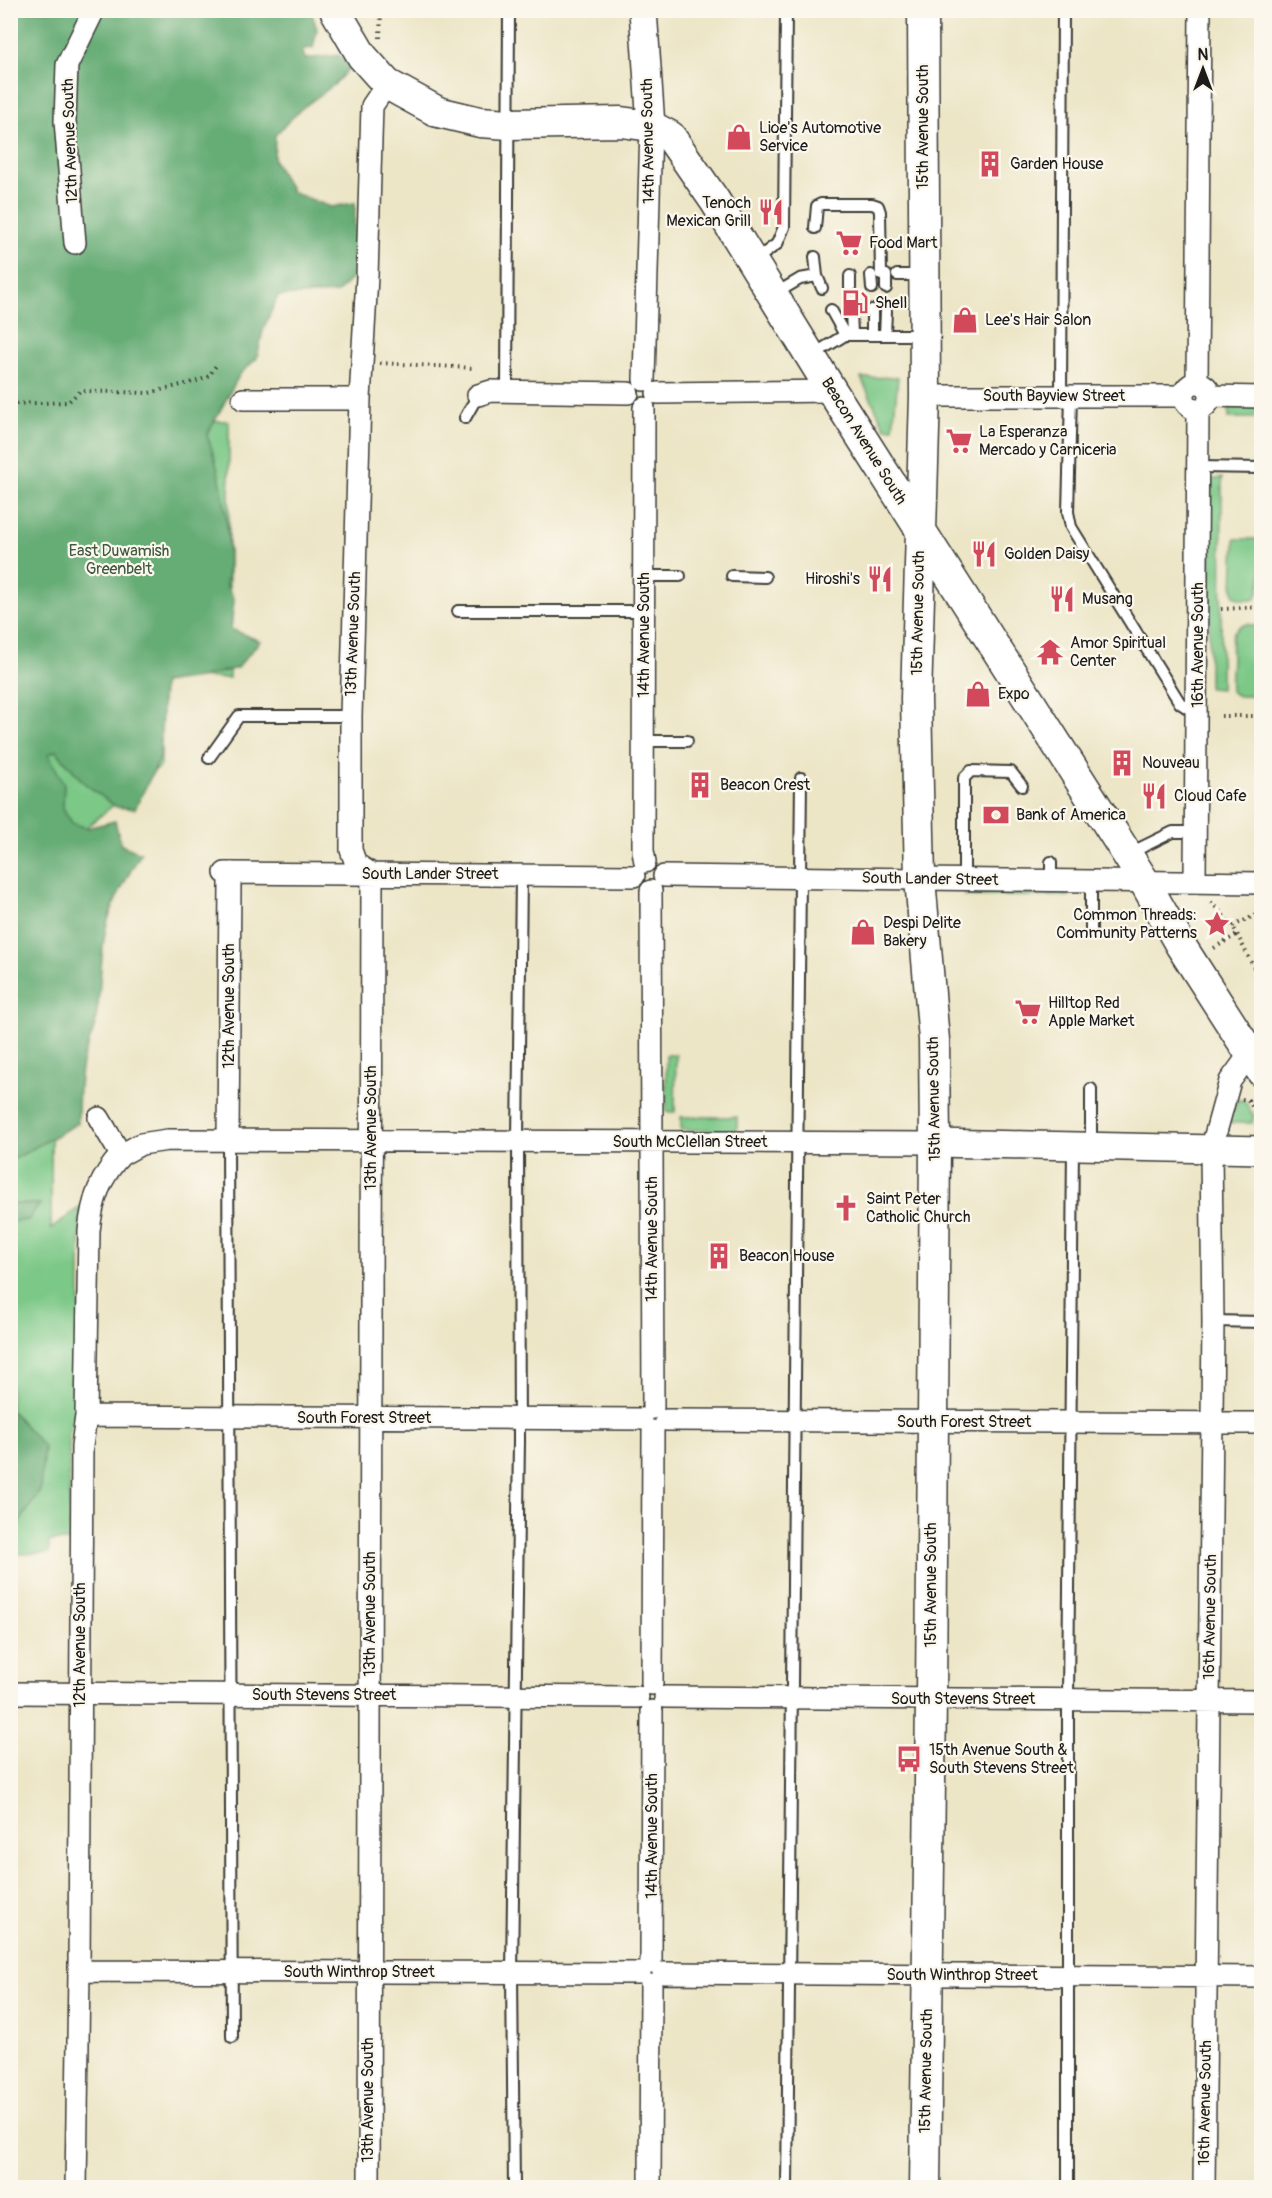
<svg xmlns="http://www.w3.org/2000/svg" width="1272" height="2198" font-family="Pangolin,sans-serif">
  <style>
    .green { fill: #7cc887; stroke: #4c7252; stroke-width: 1.5 }
    .forest { fill: #65ac74; stroke: #406448; stroke-width: 1.5 }
    .lines { fill: none; stroke-linecap: round; stroke-linejoin: round }
    .service-casing { stroke: #3b3a36; stroke-width: 14 }
    .minor-casing { stroke: #3b3a36; stroke-width: 24 }
    .tertiary-casing { stroke: #3b3a36; stroke-width: 30 }
    .secondary-casing { stroke: #3b3a36; stroke-width: 33 }
    .path { stroke: #3b3a36; stroke-width: 4; stroke-dasharray: 1.5 4.5; stroke-linecap: butt }
    .service { stroke: #fff; stroke-width: 10 }
    .minor { stroke: #fff; stroke-width: 21 }
    .tertiary { stroke: #fff; stroke-width: 27 }
    .secondary { stroke: #fff; stroke-width: 30 }
    .labels { text-anchor: middle; dominant-baseline: central; stroke-width: 4.5; stroke-linejoin: round; paint-order: stroke }
    .street-label { font-size: 16px; fill: #1c1c1c; stroke: #fbf7ec }
    .poi-label { font-size: 16px; fill: #1c1c1c; stroke: #fbf7ec; text-anchor: start }
    .park-label { font-size: 16px; fill: #3e5841; stroke: #fbf7ec }
  </style>
  <rect width="100%" height="100%" fill="#fbf7ec"/>
  <filter id="ink" filterUnits="userSpaceOnUse"><feTurbulence type="fractalNoise" baseFrequency=".0167" numOctaves="2"/><feDisplacementMap in="SourceGraphic" scale="12" xChannelSelector="R" yChannelSelector="G"/><feConvolveMatrix kernelMatrix="1 2 1 2 8 2 1 2 1" color-interpolation-filters="sRGB"/></filter>
  <filter id="wash" filterUnits="userSpaceOnUse"><feTurbulence type="fractalNoise" baseFrequency=".008" numOctaves="4" result="noise"/><feDisplacementMap in="SourceGraphic" scale="24" xChannelSelector="R" yChannelSelector="G"/><feGaussianBlur stdDeviation="1.35" result="paint"/><feColorMatrix in="noise" values="0 0 0 0 0 0 0 0 0 0 0 0 0 0 0 0 0 1.4 0 .05"/><feComposite in="paint" operator="in"/></filter>
  <g filter="url(#wash)">
    <rect width="100%" height="100%" fill="#ece5c6"/>
    <path class="green" d="M10,272L63,419L229,421V678L162,677L161,766L59,850L52,902L51,1229L80,1207V1393L69,1434L70,1541H49V1553L11,1554Z
      M898,377L893,428H885L861,378Z
      M1229,407H1261V418H1229Z
      M1222,478L1221,689L1209,688L1210,480Z
      M1235,539H1261C1262,555 1264,586 1255,599H1241L1234,595L1233,588Z
      M1247,624L1261,628V695C1252,695 1238,700 1231,691C1230,681 1231,671 1232,661C1232,646 1227,628 1247,624Z
      M968,891L1066,892L1069,896H965L966,892Z
      M666,1055H676L675,1112H666Z
      M1238,1100H1244L1254,1116L1252,1123H1231L1228,1118Z
      M681,1117H737V1130H681Z"/>
    <path class="forest" d="M11,11H311L317,29L313,48L302,49L305,59L339,55L350,67L335,84L301,109L275,135L274,161L292,192L331,207L355,203L353,277L337,293L278,296L263,330L257,358L240,374L207,435C220,471 225,499 228,537C229,554 230,568 226,584L234,600L231,629L260,641L237,668L199,678L163,683L160,758L135,809L116,807L84,783L56,751L48,754L64,784L63,808L72,823L87,828L115,821L121,845L141,853C128,876 112,902 106,928C99,961 102,995 94,1028C91,1040 84,1051 82,1063C78,1083 78,1103 78,1123L11,1161Z
      M11,1204H40L28,1220L11,1222Z
      M11,1410L44,1447L40,1491L17,1526L11,1557Z"/>
  </g>
  <g filter="url(#ink)">
    <g class="lines">
      <g class="service-casing">
        <path id="service" d="M815,228L817,206L821,204H872L878,206L880,212L881,275
          M815,257L817,276L822,288
          M754,261L777,244L784,227L786,10
          M871,275L872,288
          M886,275V288
          M897,275H923
          M850,276V288
          M773,295L800,279L817,276
          M831,310L845,335
          M851,310L852,334
          M872,310V335
          M885,335L886,311
          M811,356L845,335H924
          M507,391L509,10
          M1061,396L1063,10
          M1071,396L1068,512L1071,527L1180,703L1197,714
          M465,418L478,395
          M1199,467L1262,468
          M645,576H680
          M732,576L765,577
          M458,611H645
          M644,741H687
          M209,758L239,716H351
          M1130,853L1173,832H1196
          M1051,862V880
          M964,879V778L971,771L1011,772L1022,786
          M1091,880V930
          M1091,1089V1146
          M228,1140L232,2037
          M1213,1321L1262,1322
          M514,2188L512,1973L519,1440L518,1141L521,875
          M787,2188L801,778
          M1068,2188V1700L1073,1146"/>
      </g>
      <g class="minor-casing">
        <path id="minor" d="M75,243L65,121L67,65L94,10
          M644,380L651,126
          M1184 396a13 13 0 1 1 26 0a13 13 0 1 1-26 0Z
          M1197,383L1200,10
          M657,393L832,391
          M478,395L491,391L628,393
          M925,396H1184
          M1210,396L1262,397
          M243,399H360
          M644,408L643,851L645,862
          M225,873L634,876
          M664,876L1262,883
          M1195,881L1198,410
          M651,891L653,1408
          M228,1140L230,882L232,873
          M121,1155L141,1144L168,1140L935,1143
          M86,1416L642,1419
          M666,1420L1262,1423
          M652,1684L653,1431
          M10,1693L638,1697
          M665,1697L1262,1701
          M651,1962L652,1711
          M79,1971L640,1973
          M663,1973L1262,1977
          M76,2188L79,1971L82,1446L86,1416L89,1231C92,1201 100,1177 121,1155L99,1118
          M369,2188L372,874L356,864L351,850V716L360,399L367,277L372,106L387,84
          M650,2188L651,1985
          M1204,2188L1213,1321L1211,1150L1230,1081L1249,1055"/>
      </g>
      <g class="tertiary-casing">
        <path id="tertiary" d="M643,10L651,126
          M935,1143L1262,1150"/>
      </g>
      <g class="secondary-casing">
        <path id="secondary" d="M335,10L362,56L387,84L438,112L480,122L509,124L621,122L651,126L670,136L715,201L832,391L1144,881L1181,946L1262,1072
          M923,10L925,396L916,699L920,879L934,1040L935,1143L931,1699L925,2188"/>
      </g>
      <path class="path" d="M380,38L381,10
        M380,363L473,368
        M10,404L68,402L80,391L149,393L201,380L209,376L217,364
        M1262,579V597
        M1221,609L1262,607
        M1221,716H1262
        M1211,902L1233,926L1259,978L1262,977
        M1233,926L1262,912
        M1214,948L1238,934
        M1242,1099L1248,1100L1260,1119L1257,1125H1251"/>
      <use href="#service" class="service"/>
      <use href="#minor" class="minor"/>
      <use href="#tertiary" class="tertiary"/>
      <use href="#secondary" class="secondary"/>
    </g>
  </g>
  <defs>
    <g id="shop-bare" transform="scale(2.07)"><path d="M-5-2.5h2.3a2.7 3.5 0 0 1 5.4 0H5L5.5 6h-11ZM-1.5-2.5h3a1.5 2.3 0 0 0-3 0Z" fill="#d1495b" stroke="#fbf7ec" stroke-width="2.5" paint-order="stroke"/></g>
    <g id="building-bare" transform="scale(2.07)"><path d="M-4-6H4V6H1V3H-1V6H-4ZM-2.5-4.3h1.7v1.8h-1.7ZM.8-4.3h1.7v1.8H.8ZM-2.5-1h1.7V.8h-1.7ZM.8-1h1.7V.8H.8Z" fill="#d1495b" stroke="#fbf7ec" stroke-width="2.5" paint-order="stroke"/></g>
    <g id="restaurant-bare" transform="scale(2.07)"><path d="M-5-6h1v4h1v-4h1v4h1v-4h1v5L-1.5 .5V6h-2V.5L-5-1ZM5-6V6H3V1.5H1.5Q1.5-4 5-6Z" fill="#d1495b" stroke="#fbf7ec" stroke-width="2.5" paint-order="stroke"/></g>
    <g id="supermarket-bare" transform="scale(2.07)"><path d="M-6-5.5h2.5l.6 2H6L4.5 2H-2.5L-4.4-4H-6ZM-1.5 3.2a1.3 1.3 0 1 0 .1 0ZM3 3.2a1.3 1.3 0 1 0 .1 0Z" fill="#d1495b" stroke="#fbf7ec" stroke-width="2.5" paint-order="stroke"/></g>
    <g id="fuel-bare" transform="scale(2.07)"><path d="M-5.5-6h7V0h2V4h1.3V-2.5L3-4.5l.8-.8L6-3V5H2.5V1h-1V6h-7ZM-4.2-4.7v3.2H.2V-4.7Z" fill="#d1495b" stroke="#fbf7ec" stroke-width="2.5" paint-order="stroke"/></g>
    <g id="temple-bare" transform="scale(2.07)"><path d="M0-6L5-2H3V0L6.5 2.5H4V6H1.5V3h-3V6H-4V2.5H-6.5L-3 0V-2H-5Z" fill="#d1495b" stroke="#fbf7ec" stroke-width="2.5" paint-order="stroke"/></g>
    <g id="bank-bare" transform="scale(2.07)"><path d="M-6-4H6V4H-6ZM0-2.3a2.3 2.3 0 1 0 0 4.6a2.3 2.3 0 1 0 0-4.6Z" fill="#d1495b" stroke="#fbf7ec" stroke-width="2.5" paint-order="stroke"/></g>
    <g id="sight-bare" transform="scale(2.07)"><path d="M0-6L1.8-2.2L6-1.7L2.9 1.2L3.7 5.4L0 3.3L-3.7 5.4L-2.9 1.2L-6-1.7L-1.8-2.2Z" fill="#d1495b" stroke="#fbf7ec" stroke-width="2.5" paint-order="stroke"/></g>
    <g id="church-bare" transform="scale(2.07)"><path d="M-1.2-6h2.4v3.5h3.3v2.4h-3.3V6h-2.4V-.1h-3.3v-2.4h3.3Z" fill="#d1495b" stroke="#fbf7ec" stroke-width="2.5" paint-order="stroke"/></g>
    <g id="bus-bare" transform="scale(2.07)"><path d="M-5-6H5V4H4V6H2V4H-2V6H-4V4H-5ZM-3.5-4V0h7V-4ZM-3.5 1.2v1.5H-2V1.2ZM2 1.2v1.5H3.5V1.2Z" fill="#d1495b" stroke="#fbf7ec" stroke-width="2.5" paint-order="stroke"/></g>
  </defs>
  <g fill-rule="evenodd">
    <use href="#shop-bare" x="739" y="137"/>
    <use href="#building-bare" x="990" y="164"/>
    <use href="#restaurant-bare" x="771" y="212"/>
    <use href="#supermarket-bare" x="849" y="243"/>
    <use href="#fuel-bare" x="855" y="303"/>
    <use href="#shop-bare" x="965" y="320"/>
    <use href="#supermarket-bare" x="959" y="441"/>
    <use href="#restaurant-bare" x="984" y="554"/>
    <use href="#restaurant-bare" x="880" y="579"/>
    <use href="#restaurant-bare" x="1062" y="599"/>
    <use href="#temple-bare" x="1050" y="652"/>
    <use href="#shop-bare" x="978" y="694"/>
    <use href="#building-bare" x="1122" y="763"/>
    <use href="#building-bare" x="700" y="785"/>
    <use href="#restaurant-bare" x="1154" y="796"/>
    <use href="#bank-bare" x="996" y="815"/>
    <use href="#sight-bare" x="1217" y="924"/>
    <use href="#shop-bare" x="863" y="932"/>
    <use href="#supermarket-bare" x="1028" y="1012"/>
    <use href="#church-bare" x="846" y="1208"/>
    <use href="#building-bare" x="719" y="1256"/>
    <use href="#bus-bare" x="909" y="1759"/>
  </g>
  <g class="labels">
    <g class="street-label">
      <text transform="translate(923 127) rotate(-90)">15th Avenue South</text>
      <text transform="translate(70 141) rotate(-92)">12th Avenue South</text>
      <text transform="translate(648 141) rotate(-91)">14th Avenue South</text>
      <text x="1054" y="396">South Bayview Street</text>
      <text transform="translate(864 441) rotate(58)">Beacon Avenue South</text>
      <text transform="translate(918 613) rotate(-89)">15th Avenue South</text>
      <text transform="translate(353 634) rotate(-88)">13th Avenue South</text>
      <text transform="translate(644 635) rotate(-90)">14th Avenue South</text>
      <text transform="translate(1198 645) rotate(-90)">16th Avenue South</text>
      <text x="430" y="874">South Lander Street</text>
      <text transform="translate(930 879) rotate(1)">South Lander Street</text>
      <text transform="translate(229 1006) rotate(-90)">12th Avenue South</text>
      <text transform="translate(934 1099) rotate(-91)">15th Avenue South</text>
      <text transform="translate(371 1128) rotate(-90)">13th Avenue South</text>
      <text x="690" y="1142">South McClellan Street</text>
      <text transform="translate(652 1239) rotate(-90)">14th Avenue South</text>
      <text x="364" y="1418">South Forest Street</text>
      <text x="964" y="1422">South Forest Street</text>
      <text transform="translate(931 1585) rotate(-90)">15th Avenue South</text>
      <text transform="translate(370 1614) rotate(-90)">13th Avenue South</text>
      <text transform="translate(1210 1617) rotate(-89)">16th Avenue South</text>
      <text transform="translate(80 1645) rotate(-90)">12th Avenue South</text>
      <text x="324" y="1695">South Stevens Street</text>
      <text x="963" y="1699">South Stevens Street</text>
      <text transform="translate(652 1836) rotate(-90)">14th Avenue South</text>
      <text x="359" y="1972">South Winthrop Street</text>
      <text x="962" y="1975">South Winthrop Street</text>
      <text transform="translate(926 2071) rotate(-89)">15th Avenue South</text>
      <text transform="translate(368 2100) rotate(-90)">13th Avenue South</text>
      <text transform="translate(1205 2103) rotate(-89)">16th Avenue South</text>
    </g>
    <g class="poi-label">
      <text x="759" y="128">Lioe's Automotive<tspan x="759" dy="18">Service</tspan></text>
      <text x="1010" y="164">Garden House</text>
      <text x="751" y="203" text-anchor="end">Tenoch<tspan x="751" dy="18">Mexican Grill</tspan></text>
      <text x="869" y="243">Food Mart</text>
      <text x="875" y="303">Shell</text>
      <text x="985" y="320">Lee's Hair Salon</text>
      <text x="979" y="432">La Esperanza<tspan x="979" dy="18">Mercado y Carniceria</tspan></text>
      <text x="1004" y="554">Golden Daisy</text>
      <text x="860" y="579" text-anchor="end">Hiroshi's</text>
      <text x="1082" y="599">Musang</text>
      <text x="1070" y="643">Amor Spiritual<tspan x="1070" dy="18">Center</tspan></text>
      <text x="998" y="694">Expo</text>
      <text x="1142" y="763">Nouveau</text>
      <text x="720" y="785">Beacon Crest</text>
      <text x="1174" y="796">Cloud Cafe</text>
      <text x="1016" y="815">Bank of America</text>
      <text x="1197" y="915" text-anchor="end">Common Threads:<tspan x="1197" dy="18">Community Patterns</tspan></text>
      <text x="883" y="923">Despi Delite<tspan x="883" dy="18">Bakery</tspan></text>
      <text x="1048" y="1003">Hilltop Red<tspan x="1048" dy="18">Apple Market</tspan></text>
      <text x="866" y="1199">Saint Peter<tspan x="866" dy="18">Catholic Church</tspan></text>
      <text x="739" y="1256">Beacon House</text>
      <text x="929" y="1750">15th Avenue South &amp;<tspan x="929" dy="18">South Stevens Street</tspan></text>
    </g>
    <g class="park-label">
      <text x="119" y="551">East Duwamish<tspan x="119" dy="18">Greenbelt</tspan></text>
    </g>
  </g>
  <rect width="1272" height="2198" fill="none" stroke="#fbf7ec" stroke-width="36"/>
  <g transform="translate(1203 69)" stroke="#fbf7ec" stroke-width="4.5" paint-order="stroke">
  <path d="M0-4.5L10 22L0 15L-10 22Z" fill="#1c1c1c"/>
  <text y="-9" font-size="16" font-weight="bold" text-anchor="middle" fill="#1c1c1c">N</text>
  </g>
</svg>
